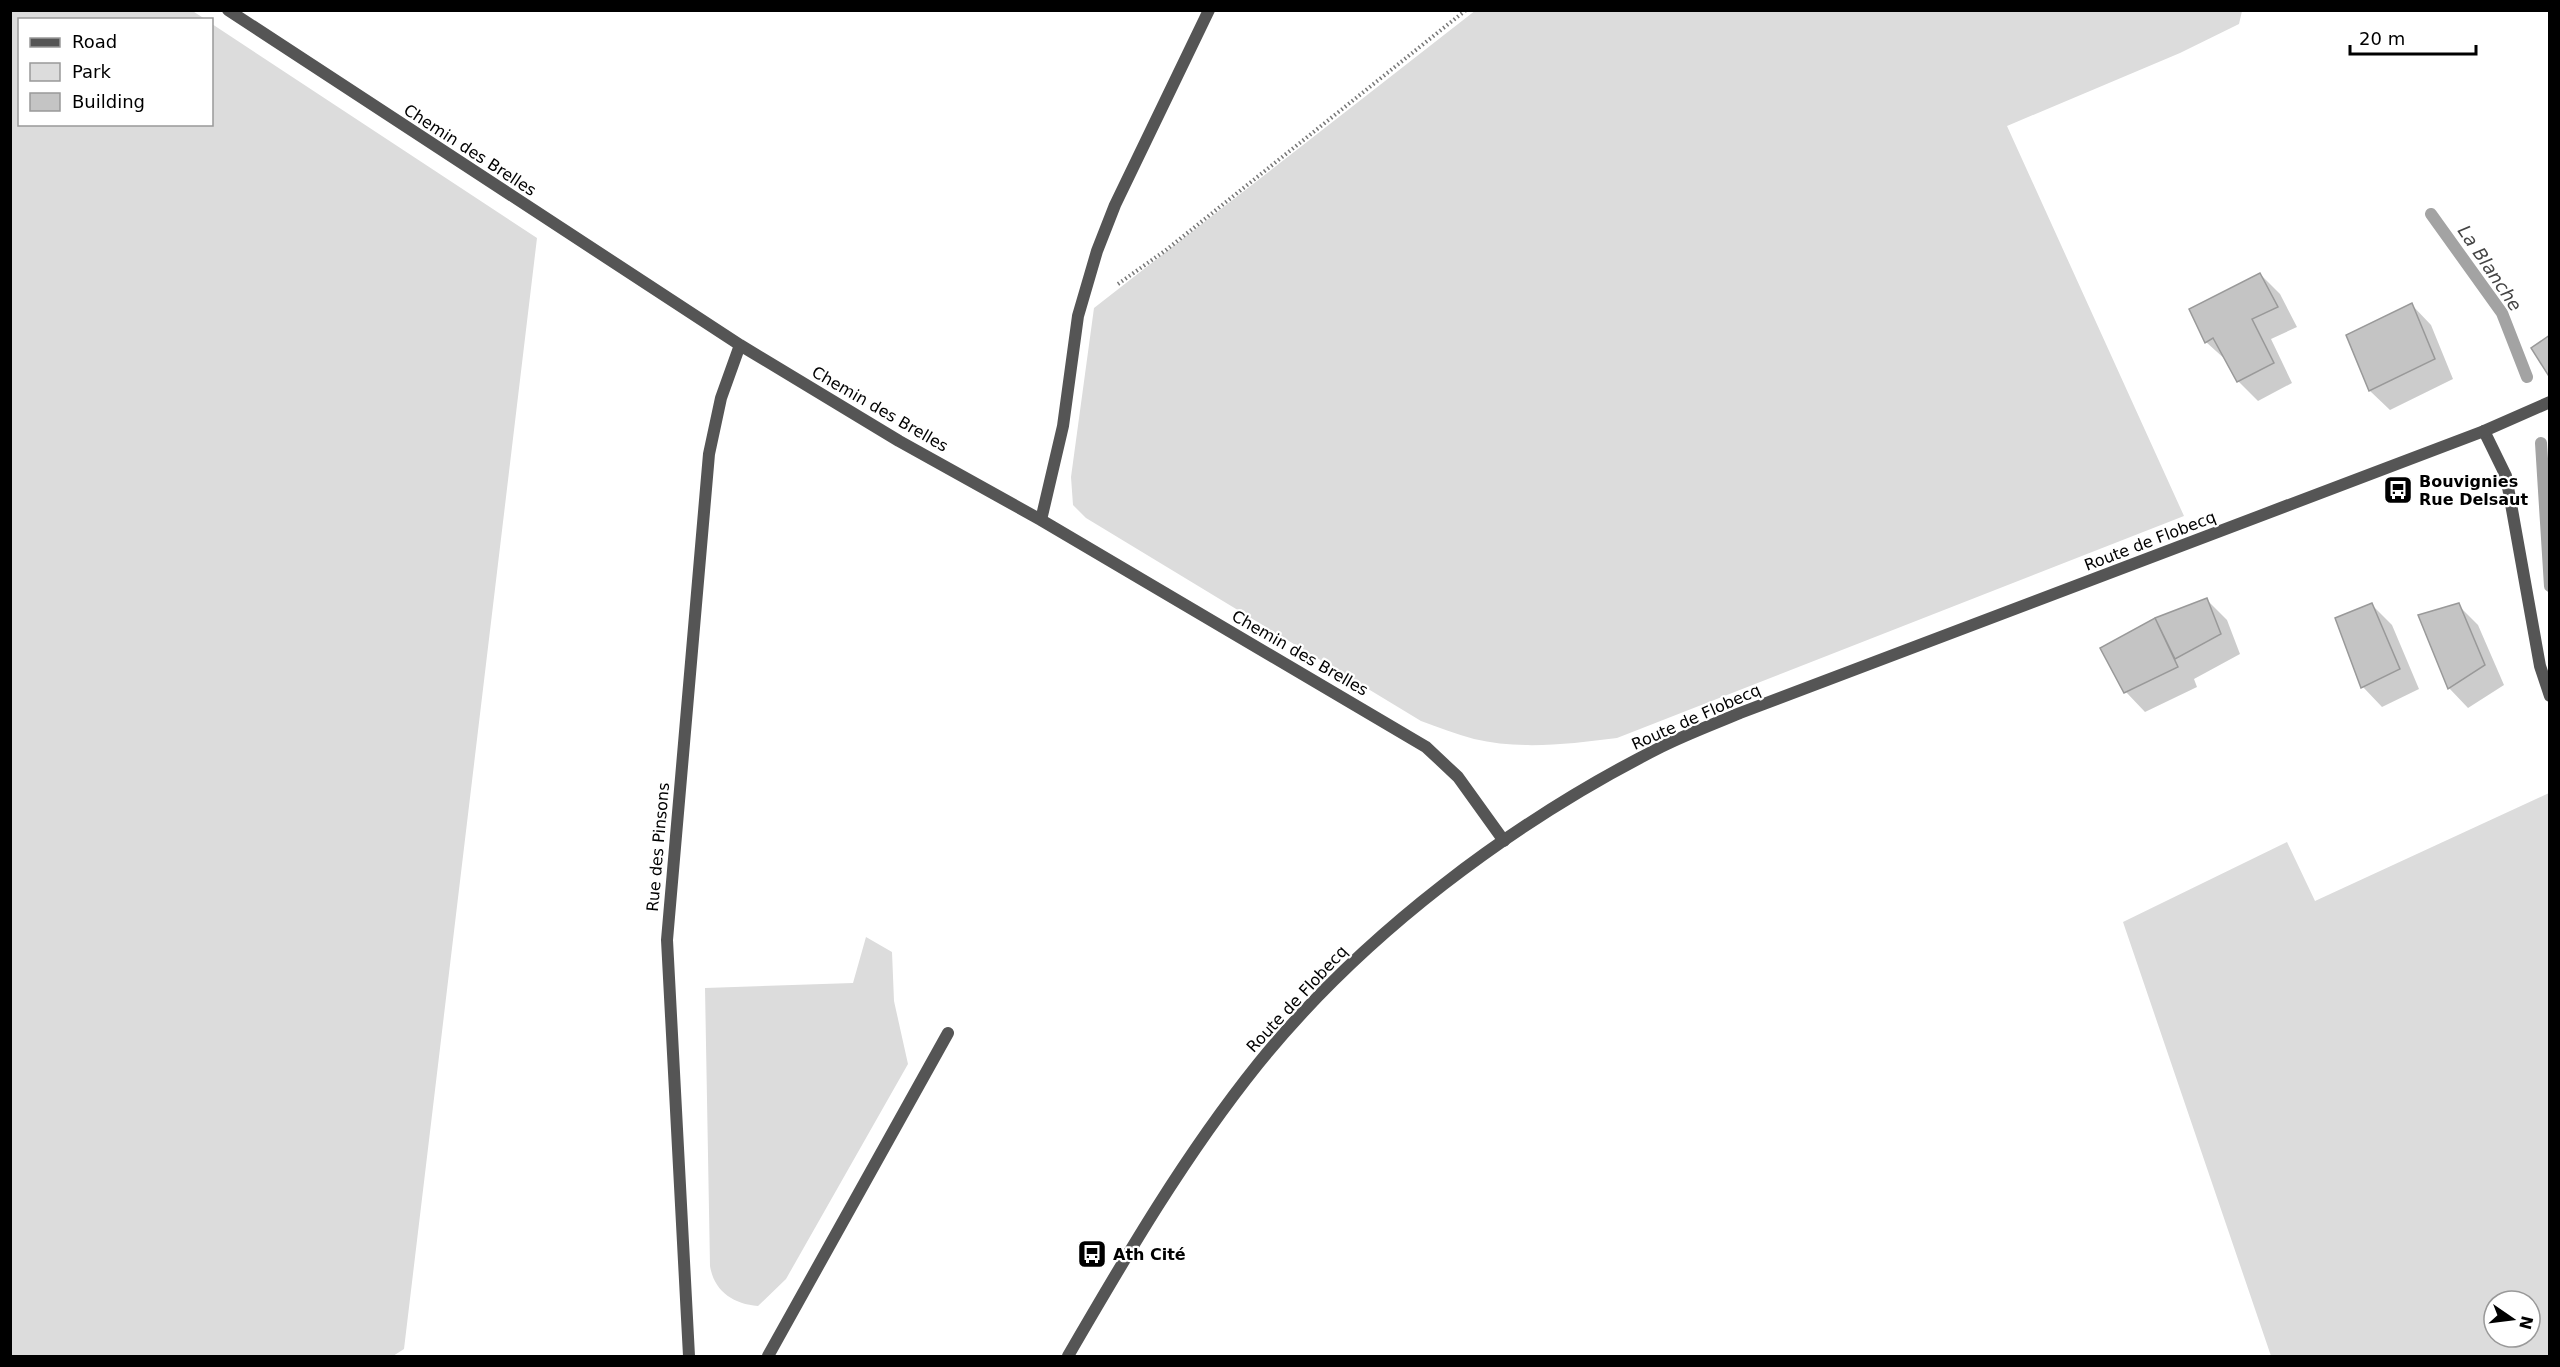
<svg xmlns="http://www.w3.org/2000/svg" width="2560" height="1367" font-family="'DejaVu Sans',sans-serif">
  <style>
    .green { fill: #dcdcdc; fill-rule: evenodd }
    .shadow { fill: #0003 }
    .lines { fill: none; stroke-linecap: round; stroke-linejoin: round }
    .stream { stroke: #a3a3a3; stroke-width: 12 }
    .building { fill: #c4c4c4; stroke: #999; stroke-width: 1.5 }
    .path { stroke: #777; stroke-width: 4; stroke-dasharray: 1.5 3; stroke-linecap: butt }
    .minor { stroke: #555; stroke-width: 12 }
    .tertiary { stroke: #555; stroke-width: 12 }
    .labels { text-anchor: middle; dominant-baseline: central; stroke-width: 4.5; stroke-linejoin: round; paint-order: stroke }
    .street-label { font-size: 16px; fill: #000; stroke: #fff }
    .poi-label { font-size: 16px; font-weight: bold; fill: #000; stroke: #fff; text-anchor: start }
    .water-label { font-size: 18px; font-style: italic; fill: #444; stroke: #fff }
  </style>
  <rect width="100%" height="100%" fill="#fff"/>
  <path class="green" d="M191,10L205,19L20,20V124H212V24L537,238L404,1349L393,1356H11V11Z
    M1476,10L2242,11L2239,24L2180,53L2007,126L2184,516L1617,738C1570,744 1520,750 1474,739C1456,734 1438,727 1421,721L1086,518L1073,505L1071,477L1094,308Z
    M2549,793V1356H2271L2123,922L2287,842L2315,901ZM2494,1301H2530V1337H2494Z
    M866,937L892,952L894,1001L908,1064L786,1279L758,1306C733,1304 714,1291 710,1266L705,988L853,983Z"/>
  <path class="shadow" d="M2260,274L2280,294L2297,327L2271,339L2292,383L2258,401L2238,381L2227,361L2206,342Z
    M2412,305L2431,325L2453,379L2390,410L2370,391L2348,336Z
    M2207,600L2227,620L2240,654L2194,679L2197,687L2145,712L2126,692L2102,648L2155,619Z
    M2372,605L2392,625L2419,689L2382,707L2363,687L2337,619Z
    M2458,605L2478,625L2504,685L2468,708L2449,688Z"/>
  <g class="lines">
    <path class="stream" d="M2431,214L2502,313L2527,377
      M2541,443L2550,586"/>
  </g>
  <path class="building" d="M2260,273L2278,307L2252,319L2274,363L2237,382L2213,338L2205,343L2189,309Z
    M2412,303L2435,359L2369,391L2346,335Z
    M2550,335V378L2531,348Z
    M2207,598L2221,634L2175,659L2155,618Z
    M2372,603L2400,669L2361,688L2335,618Z
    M2459,603L2485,665L2448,689L2418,615Z
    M2155,618L2178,667L2124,693L2100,648Z"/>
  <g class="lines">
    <path class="path" d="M1118,284L1166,250L1466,10"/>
    <path class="minor" d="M228,10L740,345L899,441L1041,520L1426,747L1458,777L1504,841
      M2484,431L2506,476L2540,666L2550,696
      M1041,520L1063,426L1078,316L1097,251L1115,205L1209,10
      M689,1356L667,940L709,454L721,398L740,345
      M768,1356L948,1033"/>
    <path class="tertiary" d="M1068,1356C1126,1256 1185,1155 1258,1064C1363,934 1512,822 1661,747C1687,734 1714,724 1740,713L2484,431L2550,402"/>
  </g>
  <defs>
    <g id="bus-square" transform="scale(1.5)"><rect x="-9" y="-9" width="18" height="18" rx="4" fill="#000" stroke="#fff"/><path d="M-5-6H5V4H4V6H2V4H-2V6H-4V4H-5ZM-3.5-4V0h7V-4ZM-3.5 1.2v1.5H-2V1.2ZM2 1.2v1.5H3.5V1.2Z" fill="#fff"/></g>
  </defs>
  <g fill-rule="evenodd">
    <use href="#bus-square" x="2398" y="490"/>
    <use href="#bus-square" x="1092" y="1254"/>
  </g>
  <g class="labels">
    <g class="street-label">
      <text transform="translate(470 150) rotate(33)">Chemin des Brelles</text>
      <text transform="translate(880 409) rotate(30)">Chemin des Brelles</text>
      <text transform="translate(2150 541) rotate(-21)">Route de Flobecq</text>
      <text transform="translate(1300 653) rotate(30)">Chemin des Brelles</text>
      <text transform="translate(1696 717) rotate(-24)">Route de Flobecq</text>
      <text transform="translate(658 847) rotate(-85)">Rue des Pinsons</text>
      <text transform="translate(1297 999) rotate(-47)">Route de Flobecq</text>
    </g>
    <g class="poi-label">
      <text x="2419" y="481">Bouvignies<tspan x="2419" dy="18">Rue Delsaut</tspan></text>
      <text x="1113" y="1254">Ath Cité</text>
    </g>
    <g class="water-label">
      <text transform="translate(2490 268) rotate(56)">La Blanche</text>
    </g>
  </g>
  <rect width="2560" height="1367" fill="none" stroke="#000000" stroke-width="24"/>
  <rect x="18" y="18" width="195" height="108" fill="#ffffff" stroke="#999999" stroke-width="1.5"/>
  <rect x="30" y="38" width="30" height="9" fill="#555555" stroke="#999999" stroke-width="1.5"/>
  <text x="72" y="48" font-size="18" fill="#000000">Road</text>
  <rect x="30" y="63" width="30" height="18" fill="#dcdcdc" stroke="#999999" stroke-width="1.5"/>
  <text x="72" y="78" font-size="18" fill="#000000">Park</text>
  <rect x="30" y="93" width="30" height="18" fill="#c4c4c4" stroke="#999999" stroke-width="1.5"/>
  <text x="72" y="108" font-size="18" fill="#000000">Building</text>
  <g transform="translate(2512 1319) rotate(104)"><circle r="28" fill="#ffffff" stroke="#999999" stroke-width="1.5"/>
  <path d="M0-4.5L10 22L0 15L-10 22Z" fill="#000000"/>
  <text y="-9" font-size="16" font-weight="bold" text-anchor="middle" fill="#000000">N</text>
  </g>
  <path d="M2350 45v9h126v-9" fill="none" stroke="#000000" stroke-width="3"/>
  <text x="2359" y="45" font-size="18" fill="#000000" stroke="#ffffff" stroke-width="4.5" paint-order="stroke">20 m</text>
</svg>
